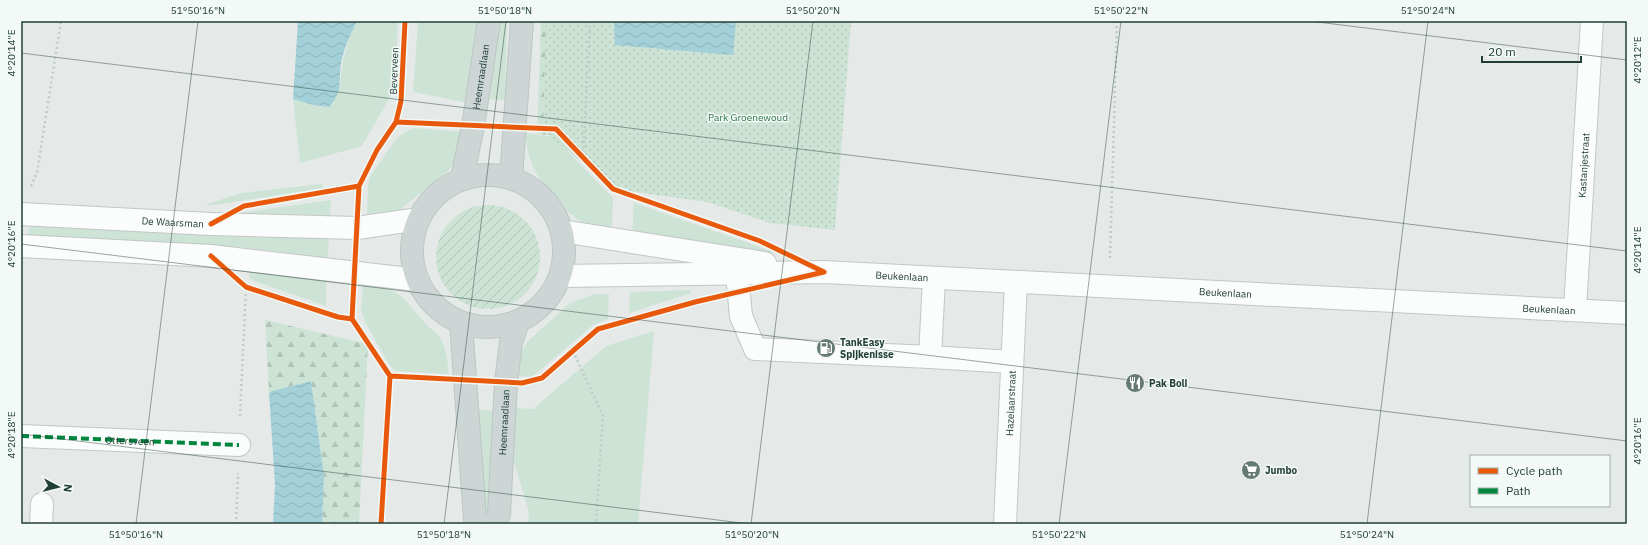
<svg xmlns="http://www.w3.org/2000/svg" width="1648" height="545" font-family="'IBM Plex Sans',sans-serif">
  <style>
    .grass { fill: #cde3d5 }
    .forest { fill: url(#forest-firs) }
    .park { fill: url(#park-dots) }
    .garden { fill: url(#garden-furrows) }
    .water { fill: url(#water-waves) }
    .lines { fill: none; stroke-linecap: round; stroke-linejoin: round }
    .minor-casing { stroke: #c2c7c5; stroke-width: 24 }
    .major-casing { stroke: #bcc6c4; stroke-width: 24 }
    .path { stroke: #c1cac7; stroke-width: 2.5; stroke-dasharray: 2 3; stroke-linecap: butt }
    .minor { stroke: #fbfcfc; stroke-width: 22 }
    .major { stroke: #cdd6d4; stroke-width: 22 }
    .quiet { stroke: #00873e; stroke-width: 4; stroke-dasharray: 8 4; stroke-linecap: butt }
    .cycleway-casing { stroke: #f3f9f6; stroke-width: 8 }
    .cycleway { stroke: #e8590c; stroke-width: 5 }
    .ticks { fill: none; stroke: #213e37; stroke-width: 1; stroke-opacity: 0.45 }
    .labels { text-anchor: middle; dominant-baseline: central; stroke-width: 3; stroke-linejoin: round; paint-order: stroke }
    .street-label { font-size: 10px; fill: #213e37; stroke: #f3f9f6 }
    .park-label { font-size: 10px; fill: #2a7649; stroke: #f3f9f6 }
    .poi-label { font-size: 10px; font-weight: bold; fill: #213e37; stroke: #f3f9f6; text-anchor: start }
    .neatline { fill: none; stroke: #213e37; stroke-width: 1.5 }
    .ticks-label { font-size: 10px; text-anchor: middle; fill: #213e37 }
  </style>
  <defs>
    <pattern id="forest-firs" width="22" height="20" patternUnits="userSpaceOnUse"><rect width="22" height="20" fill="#cde3d5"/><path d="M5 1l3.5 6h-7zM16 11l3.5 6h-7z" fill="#b0c4b7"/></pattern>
    <pattern id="park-dots" width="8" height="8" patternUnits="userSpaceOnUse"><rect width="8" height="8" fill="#cde3d5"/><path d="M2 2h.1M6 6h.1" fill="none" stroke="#b0c4b7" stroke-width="1.8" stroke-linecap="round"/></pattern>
    <pattern id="garden-furrows" width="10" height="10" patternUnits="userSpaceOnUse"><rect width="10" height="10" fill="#cde3d5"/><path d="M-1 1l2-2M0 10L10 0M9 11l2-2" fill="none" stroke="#b0c4b7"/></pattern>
    <pattern id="water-waves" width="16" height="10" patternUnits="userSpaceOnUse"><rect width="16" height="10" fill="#a4d1d9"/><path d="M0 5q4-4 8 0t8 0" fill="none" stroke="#8db4bb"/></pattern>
  </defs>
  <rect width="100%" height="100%" fill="#e5eae8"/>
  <path class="grass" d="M357,21H398L395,88L362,146L300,163L293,99L313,105L340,85C342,61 346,42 357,21Z
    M418,21H480L468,103L413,92Z
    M497,21H507L505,100L486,99Z
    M414,128L464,132L458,158L448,171L398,211L367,217L368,187L370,177L395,140L402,134Z
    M526,133L554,137L613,198L612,229C604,228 594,229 587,225C569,217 541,185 533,167C528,156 526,145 526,133Z
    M322,184L323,188L214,205H205L241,193Z
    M331,200L330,216H242L240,213Z
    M634,203L768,250L772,251V255L632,234Z
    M30,226L240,237L329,238L327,262L289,253L241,247L28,236Z
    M250,269L326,280V306L252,280L249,277Z
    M363,285C403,289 401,296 425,323C429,328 435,331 439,336C447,347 447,361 449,374L396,371L390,366L365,322L361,309Z
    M690,290L691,293L629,313L630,292Z
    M595,294H609L608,319L593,325L532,377L516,376L521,352L528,341L570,303Z
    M654,331L638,524H528L529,512L511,451L514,408L533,409L606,346Z
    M476,409L493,411L487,519L484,521Z"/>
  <path class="forest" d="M541,21H573L563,136L537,134Z
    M265,320L368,344L359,524H322L324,476L311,381L269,392Z"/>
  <path class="park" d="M546,21H851L835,230L770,223L707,202L613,189L543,130Z"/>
  <path class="garden" d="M436 257a52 52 0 1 1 104 0a52 52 0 1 1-104 0Z"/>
  <path class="water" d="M298,21H357C351,34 345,45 342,59C337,80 345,89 329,107L313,105L293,99Z
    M614,21H736L733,55L615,45Z
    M311,381L324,476L322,524H273L275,485L269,392Z"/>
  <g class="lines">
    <g class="minor-casing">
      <g id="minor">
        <path id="s1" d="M21,214L211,224L357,228L419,219"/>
        <path d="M562,231L765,263"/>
        <path d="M21,246L211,256L418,280"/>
        <path d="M737,274L741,316L755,349L930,357L934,279"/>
        <path id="s2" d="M561,276L824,272L1627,313"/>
        <path id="s3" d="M1575,310L1592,21"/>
        <path d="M930,357L1012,362"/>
        <path id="s4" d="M21,436L239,445"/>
        <path d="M41,524L42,504"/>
        <path id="s5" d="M1005,524L1016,282"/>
      </g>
    </g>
    <g class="major-casing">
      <g id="major">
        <circle cx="488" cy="251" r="76"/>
        <path d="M511,178L522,21"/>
        <path id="s6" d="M462,179L473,126L489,21"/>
        <path d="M461,323L475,519L477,524"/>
        <path id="s7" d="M494,524L499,514L506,382L511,342L518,322"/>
      </g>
    </g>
    <path class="path" d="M583,158L590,21
      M31,186L37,173L61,21
      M1110,258L1117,21
      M573,351L603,416L596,524
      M240,416L246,288
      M236,524L238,473"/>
    <use href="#minor" class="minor"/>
    <use href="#major" class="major"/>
    <path class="quiet" d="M21,436L239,445"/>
    <g class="cycleway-casing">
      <path id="cycleway" d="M396,122L556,129L613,189L760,241L824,272
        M211,224L244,206L359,186
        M211,256L246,287L338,317L352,319
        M390,376L522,383L542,378L598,329L695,302L824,272
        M381,524L390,376L352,319L359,186L377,150L396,122L401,101L405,21"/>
    </g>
    <use href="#cycleway" class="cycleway"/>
  </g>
  <path class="ticks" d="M1309,21L1627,60M21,53L1627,251M21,244L1627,441M21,434L750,524M136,524L198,21M444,524L506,21M751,524L813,21M1059,524L1121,21M1367,524L1428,21"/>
  <defs>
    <g id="fuel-disc" transform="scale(1)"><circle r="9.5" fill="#667a75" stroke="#f3f9f6"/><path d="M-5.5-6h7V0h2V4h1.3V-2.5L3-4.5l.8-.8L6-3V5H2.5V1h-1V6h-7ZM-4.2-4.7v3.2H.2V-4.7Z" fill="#fff"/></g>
    <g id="restaurant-disc" transform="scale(1)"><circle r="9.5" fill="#667a75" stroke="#f3f9f6"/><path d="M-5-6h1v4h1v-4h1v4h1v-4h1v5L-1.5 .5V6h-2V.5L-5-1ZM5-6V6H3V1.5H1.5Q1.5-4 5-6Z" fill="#fff"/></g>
    <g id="supermarket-disc" transform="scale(1)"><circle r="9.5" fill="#667a75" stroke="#f3f9f6"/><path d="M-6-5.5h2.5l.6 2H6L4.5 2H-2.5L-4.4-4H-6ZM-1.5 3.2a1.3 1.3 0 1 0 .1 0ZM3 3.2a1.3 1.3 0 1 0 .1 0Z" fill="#fff"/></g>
  </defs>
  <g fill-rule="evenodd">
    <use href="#fuel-disc" x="826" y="348"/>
    <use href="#restaurant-disc" x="1135" y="383"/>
    <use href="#supermarket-disc" x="1251" y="470"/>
  </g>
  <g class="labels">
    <g class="street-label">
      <text transform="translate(394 71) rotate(-88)">Beverveen</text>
      <text stroke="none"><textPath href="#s6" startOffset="104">Heemraadlaan</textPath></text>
      <text stroke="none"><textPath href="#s3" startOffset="145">Kastanjestraat</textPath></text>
      <text stroke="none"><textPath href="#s1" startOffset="152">De Waarsman</textPath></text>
      <text stroke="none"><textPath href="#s2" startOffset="341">Beukenlaan</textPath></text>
      <text stroke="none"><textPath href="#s2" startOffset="665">Beukenlaan</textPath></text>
      <text stroke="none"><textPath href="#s2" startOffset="989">Beukenlaan</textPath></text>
      <text stroke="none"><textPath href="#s5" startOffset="121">Hazelaarstraat</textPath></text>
      <text stroke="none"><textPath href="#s7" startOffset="103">Heemraadlaan</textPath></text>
      <text stroke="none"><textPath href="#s4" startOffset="109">Ottersveen</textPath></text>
    </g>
    <g class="park-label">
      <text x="748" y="117">Park Groenewoud</text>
    </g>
    <g class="poi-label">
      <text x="840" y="342">TankEasy<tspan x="840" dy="12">Spijkenisse</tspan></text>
      <text x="1149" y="383">Pak Boli</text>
      <text x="1265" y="470">Jumbo</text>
    </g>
  </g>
  <rect width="1648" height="545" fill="none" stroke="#f3f9f6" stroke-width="44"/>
  <rect x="1470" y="455" width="140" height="52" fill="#f3f9f6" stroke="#9faeaa"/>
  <rect x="1478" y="468" width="20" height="6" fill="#e8590c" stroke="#9faeaa"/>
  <text x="1506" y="475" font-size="12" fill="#213e37">Cycle path</text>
  <rect x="1478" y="488" width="20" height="6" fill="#00873e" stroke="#9faeaa"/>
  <text x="1506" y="495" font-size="12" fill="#213e37">Path</text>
  <g transform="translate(58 487) rotate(97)" stroke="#f3f9f6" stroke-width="3" paint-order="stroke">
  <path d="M0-3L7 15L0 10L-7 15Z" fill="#213e37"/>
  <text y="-6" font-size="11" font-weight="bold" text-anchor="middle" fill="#213e37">N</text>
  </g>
  <path d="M1482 56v6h99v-6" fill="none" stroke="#213e37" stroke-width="2"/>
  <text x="1488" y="56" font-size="12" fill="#213e37" stroke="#f3f9f6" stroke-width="3" paint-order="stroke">20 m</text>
  <rect x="22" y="22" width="1604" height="501" class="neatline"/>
  <g class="ticks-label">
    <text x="198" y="14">51°50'16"N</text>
    <text x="505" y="14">51°50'18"N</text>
    <text x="813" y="14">51°50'20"N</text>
    <text x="1121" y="14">51°50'22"N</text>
    <text x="1428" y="14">51°50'24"N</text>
    <text transform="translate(11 53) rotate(-90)" y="4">4°20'14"E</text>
    <text transform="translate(1637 60) rotate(-90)" y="4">4°20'12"E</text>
    <text transform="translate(11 244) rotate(-90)" y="4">4°20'16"E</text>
    <text transform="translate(1637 250) rotate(-90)" y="4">4°20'14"E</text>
    <text transform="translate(11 435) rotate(-90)" y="4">4°20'18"E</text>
    <text transform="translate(1637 441) rotate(-90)" y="4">4°20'16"E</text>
    <text x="136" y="538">51°50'16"N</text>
    <text x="444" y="538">51°50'18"N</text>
    <text x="752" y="538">51°50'20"N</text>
    <text x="1059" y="538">51°50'22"N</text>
    <text x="1367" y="538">51°50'24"N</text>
  </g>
</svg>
